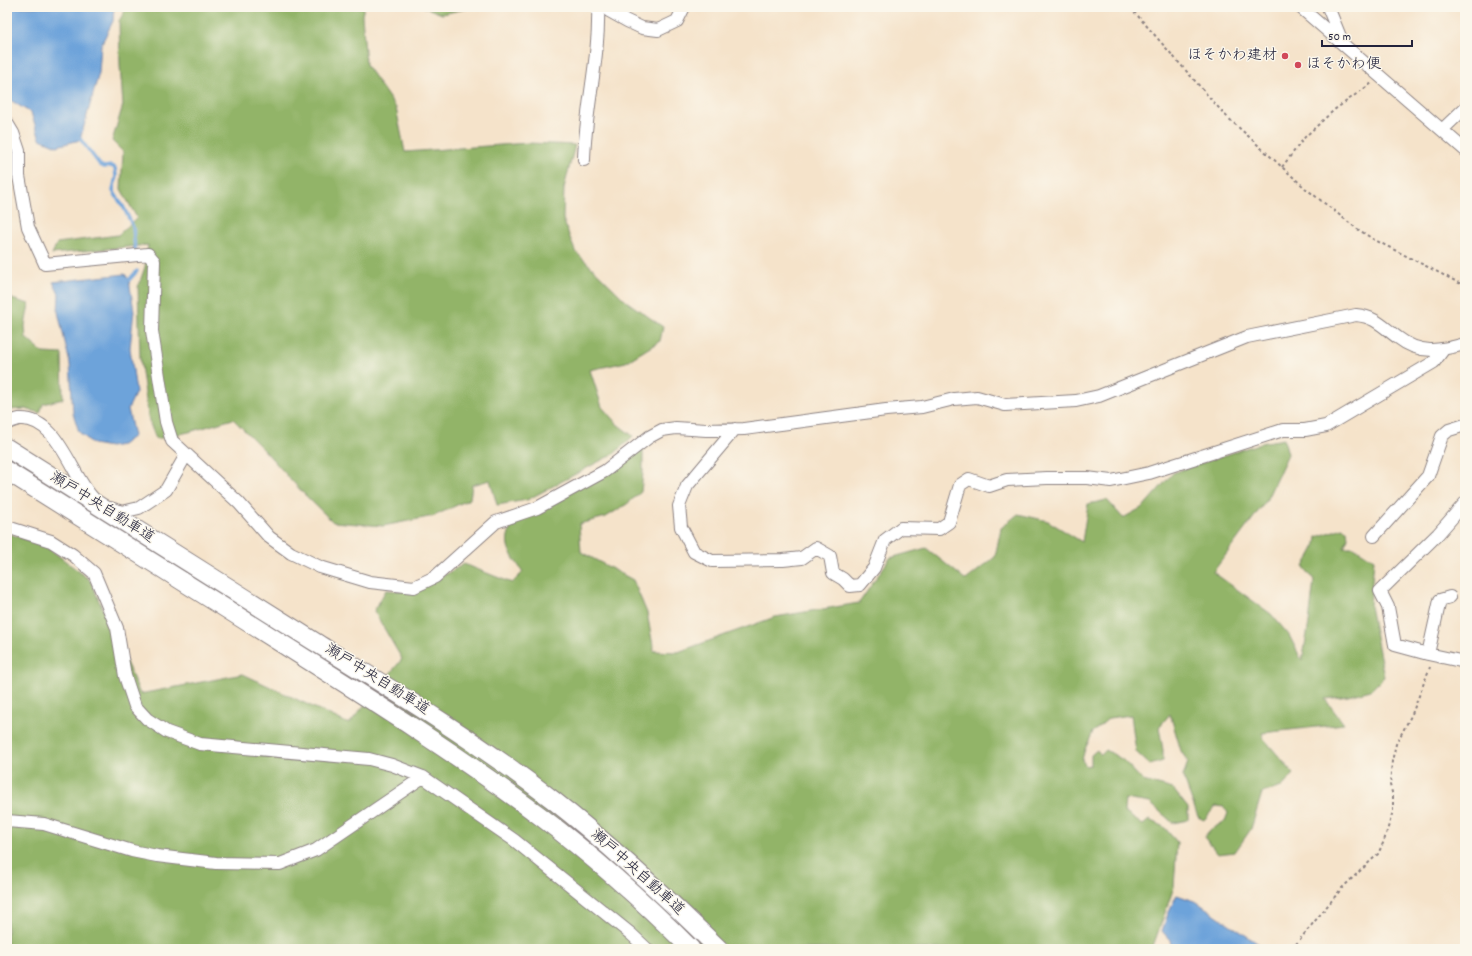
<svg xmlns="http://www.w3.org/2000/svg" width="1472" height="956" font-family="Dekko,'Klee One',sans-serif">
  <style>
    .forest { fill: #92b468; stroke: #5a6b52 }
    .water { fill: #6da3da; stroke: #48628a }
    .lines { fill: none; stroke-linecap: round; stroke-linejoin: round }
    .stream { stroke: #6da3da; stroke-width: 3.5 }
    .minor-casing { stroke: #8c8282; stroke-width: 14 }
    .highway-casing { stroke: #8c8282; stroke-width: 20 }
    .path { stroke: #8c8282; stroke-width: 2; stroke-dasharray: 3 3; stroke-linecap: butt }
    .minor { stroke: #fff; stroke-width: 12 }
    .highway { stroke: #fff; stroke-width: 18 }
    .poi-dot { fill: #d1495b; stroke: #fbf7ec; stroke-width: 1.5 }
    .labels { text-anchor: middle; dominant-baseline: central; stroke-width: 3; stroke-linejoin: round; paint-order: stroke }
    .poi-label { font-size: 15px; fill: #22223b; stroke: #fbf7ec; text-anchor: end }
    .street-label { font-size: 15px; fill: #22223b; stroke: #fbf7ec }
  </style>
  <rect width="100%" height="100%" fill="#fbf7ec"/>
  <filter id="ink" filterUnits="userSpaceOnUse"><feTurbulence type="fractalNoise" baseFrequency=".025" numOctaves="2"/><feDisplacementMap in="SourceGraphic" scale="8" xChannelSelector="R" yChannelSelector="G"/><feConvolveMatrix kernelMatrix="1 2 1 2 8 2 1 2 1" color-interpolation-filters="sRGB"/></filter>
  <filter id="wash" filterUnits="userSpaceOnUse"><feTurbulence type="fractalNoise" baseFrequency=".012" numOctaves="4" result="noise"/><feDisplacementMap in="SourceGraphic" scale="16" xChannelSelector="R" yChannelSelector="G"/><feGaussianBlur stdDeviation="0.9" result="paint"/><feColorMatrix in="noise" values="0 0 0 0 0 0 0 0 0 0 0 0 0 0 0 0 0 1.4 0 .05"/><feComposite in="paint" operator="in"/></filter>
  <g filter="url(#wash)">
    <rect width="100%" height="100%" fill="#f5e3ca"/>
    <path class="forest" d="M127,7H364L362,15L366,65L396,108L405,152L528,143L575,145L564,188L563,219L575,251L626,301L663,327L660,341L626,362L590,370L602,407L617,424L633,436L615,453L527,500L497,505L490,480L472,485L470,499L434,516L383,526L333,522L304,494L264,450L233,419L189,432L156,439L149,421L140,358L138,287L145,267L148,245L52,254L57,243L118,235L137,218L121,189L123,152L112,141L123,105L120,66L119,21Z
      M424,7H474L442,14Z
      M7,289L12,299L29,304L25,326L26,338L43,353L62,354L63,399L43,404L40,413L25,409L7,410Z
      M1284,439L1288,454L1266,501L1213,572L1271,614L1289,635L1302,661L1309,623L1314,580L1304,567L1316,544L1317,537L1342,528L1347,530L1348,538L1344,547H1354L1374,560L1370,606L1384,677L1371,690L1348,696L1325,699L1344,724L1262,733L1264,739L1294,774L1282,787L1262,793L1251,829L1235,852L1218,854L1204,837L1210,830L1225,821L1228,813L1224,807L1216,806L1204,820L1198,817L1183,776L1188,762L1181,751L1170,714L1159,727L1163,750V761L1150,765L1136,752L1131,715L1109,718L1093,732L1085,749L1082,760L1086,766L1091,765V755L1097,750L1101,755L1106,750L1123,760L1143,781L1173,789L1188,808V820L1173,823L1150,803L1125,799L1124,812L1143,825L1149,820L1164,827L1177,842L1174,887L1152,949H7V533L46,546L90,580L140,694L243,674L349,724L402,659L374,611L386,590L414,592L464,564L512,583L523,572C510,553 500,543 515,521L643,447V473L641,492L627,504L606,517L579,524L581,552L633,580L647,613L654,651L678,652L775,617L859,603L890,558L926,548L966,580L995,557L1001,528L1018,514L1048,521L1082,542L1088,504L1107,500L1123,518L1143,507L1173,473L1261,443Z"/>
    <path class="water" d="M7,7H114L113,21L101,45L99,73L80,140L57,146L40,139L31,113L7,98Z
      M125,274L129,280L134,311L130,348L136,392L128,409L134,436L122,445L110,447L93,444L79,432L73,413L70,364L58,312L59,294L53,282Z
      M1177,895L1197,902L1266,949H1172L1170,940L1162,931L1169,911Z"/>
    <g class="lines">
      <path class="stream" d="M78,136L100,165L104,167L111,166L115,168L116,176L113,191L124,208L133,227L135,251
        M129,280L137,271"/>
    </g>
  </g>
  <g filter="url(#ink)">
    <g class="lines">
      <g class="minor-casing">
        <path id="minor" d="M606,7L609,11L627,21L642,28L658,30L677,21L684,7
          M1300,7L1465,150
          M1328,7L1343,44
          M7,123L13,133L19,151V176L28,227L45,264L148,254L154,261L152,331L166,422L172,441L239,503L269,537L291,553L320,567L370,582L414,587L435,577L496,522L537,508L605,471L649,437L662,430L676,428L706,430L744,429L886,410L922,407L954,399L977,397L1005,405L1076,401L1099,396L1247,337L1356,315C1376,317 1382,326 1397,337C1420,355 1439,351 1465,344
          M1442,130L1465,108
          M584,160C585,109 600,58 598,7
          M7,423C11,422 15,420 19,419C58,416 71,476 93,498
          M735,429L687,486L679,506L681,527L694,552L712,561L783,560L802,558L816,548L830,556L833,573L843,579L850,586L860,585L874,568L885,540L901,528L939,529L949,522L960,485L969,479L989,486L1007,480L1047,478H1087L1111,481L1149,473L1283,430H1305L1326,426L1434,362L1443,350
          M1465,503L1438,534L1380,591L1388,607L1395,645L1428,654L1465,662
          M110,508L122,512L139,508L166,490L186,455
          M7,527L51,541L73,555L94,573L117,628L125,676L135,706L147,719L167,732L200,744L369,759L392,765L423,777L514,840L631,934L647,949
          M1374,536L1428,476L1442,436L1449,430L1465,425
          M1428,654L1440,600L1450,597
          M7,821L44,824L132,851L157,856L216,863L280,864L316,850L423,777"/>
      </g>
      <g class="highway-casing">
        <path id="highway" d="M7,448C110,513 213,577 315,642C396,692 478,742 553,800C612,846 666,897 719,949
          M7,471C102,531 197,591 292,650C376,703 460,756 540,816C593,856 644,902 691,949"/>
      </g>
      <path class="path" d="M1130,7L1225,115L1305,188L1356,228L1373,239L1465,286
        M1282,167L1305,137L1334,110L1372,83
        M1292,949L1342,888L1378,854L1384,841L1393,811V796L1390,785L1392,761L1396,744L1412,714L1430,667"/>
      <use href="#minor" class="minor"/>
      <use href="#highway" class="highway"/>
    </g>
  </g>
  <g class="poi-dot">
    <circle cx="1285" cy="56" r="4"/>
    <circle cx="1298" cy="65" r="4"/>
  </g>
  <g class="labels">
    <g class="poi-label">
      <text x="1277" y="56">ほそかわ建材</text>
      <text x="1306" y="65" text-anchor="start">ほそかわ便</text>
    </g>
    <g class="street-label">
      <text transform="translate(102 508) rotate(32)">瀬戸中央自動車道</text>
      <text transform="translate(377 680) rotate(32)">瀬戸中央自動車道</text>
      <text transform="translate(637 873) rotate(42)">瀬戸中央自動車道</text>
    </g>
  </g>
  <rect width="1472" height="956" fill="none" stroke="#fbf7ec" stroke-width="24"/>
  <path d="M1322 40v6h90v-6" fill="none" stroke="#22223b" stroke-width="2"/>
  <text x="1328" y="40" font-size="12" fill="#22223b" stroke="#fbf7ec" stroke-width="3" paint-order="stroke">50 m</text>
</svg>
